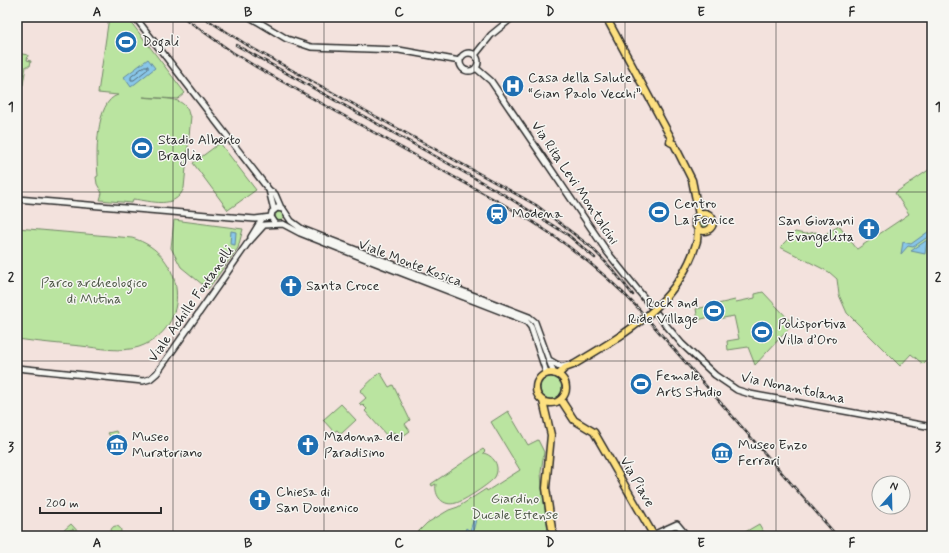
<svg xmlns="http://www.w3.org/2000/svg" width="949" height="553" font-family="Mynerve,sans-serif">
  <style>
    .green { fill: #bae4a0; stroke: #728866 }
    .water { fill: #89c7e9; stroke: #63899d }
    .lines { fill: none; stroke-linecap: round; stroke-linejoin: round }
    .shore { stroke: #516977; stroke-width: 1 }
    .minor-casing { stroke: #2b2b2b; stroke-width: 8 }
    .major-casing { stroke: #2b2b2b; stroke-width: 9 }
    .minor { stroke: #f6f6f2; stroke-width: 5 }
    .major { stroke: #fde080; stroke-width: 6 }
    .rail-casing { stroke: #2b2b2b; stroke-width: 2.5 }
    .rail { stroke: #f6f6f2; stroke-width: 1; stroke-dasharray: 3; stroke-linecap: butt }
    .major-bridge-casing { stroke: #2b2b2b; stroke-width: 9; stroke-linecap: butt }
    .major-bridge { stroke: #fde080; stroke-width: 6 }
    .grid { fill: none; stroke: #2b2b2b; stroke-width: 1; stroke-opacity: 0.55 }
    .labels { text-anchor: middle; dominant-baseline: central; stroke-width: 3; stroke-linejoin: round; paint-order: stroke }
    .poi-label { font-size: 14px; fill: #2b2b2b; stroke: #f6f6f2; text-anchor: start }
    .street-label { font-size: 14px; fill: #2b2b2b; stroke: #f6f6f2 }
    .park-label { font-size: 14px; fill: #4f5948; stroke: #f6f6f2 }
    .neatline { fill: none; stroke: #2b2b2b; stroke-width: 1.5 }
    .grid-label { font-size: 13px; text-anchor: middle; font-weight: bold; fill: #2b2b2b }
  </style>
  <rect width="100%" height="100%" fill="#f3e2dd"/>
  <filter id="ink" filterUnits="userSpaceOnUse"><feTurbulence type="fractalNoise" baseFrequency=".025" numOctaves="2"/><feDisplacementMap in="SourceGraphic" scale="8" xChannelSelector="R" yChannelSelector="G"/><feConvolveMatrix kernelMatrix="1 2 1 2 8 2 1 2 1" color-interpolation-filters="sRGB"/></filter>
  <g filter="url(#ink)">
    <path class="green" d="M109,17H127L185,93L178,99L143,97C159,100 186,94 189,115L191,116L184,188C175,210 152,201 133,199L132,203L100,200L102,193L97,184L96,177L98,176C96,157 95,101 118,95L98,93Z
      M17,53L28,55L27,60L31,61L30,66H26L23,85H17Z
      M220,143L256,190L228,210L193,163Z
      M930,169L932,171V355L923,364L911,354L900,366L847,313L839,295L837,279L829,272L780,247L795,232L805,234L816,232L820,237L839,226L857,249L909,214L895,193Z
      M275.5 216a4.5 4.5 0 1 1 9 0a4.5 4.5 0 1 1-9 0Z
      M698.5 222a5.5 5.5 0 1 1 11 0a5.5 5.5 0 1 1-11 0Z
      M174,220L243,229L238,248L208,289L181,267L171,248Z
      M17,228L132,238C186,253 194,328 139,347C120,353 100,348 81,346C60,344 38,342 17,339Z
      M763,292L793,324L755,365L748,347L728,350L727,341L739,339L734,316L718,319L717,315L698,320L696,309L735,300L736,302L755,298V294Z
      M380,372L389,387L393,385L410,420L405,424L410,431L399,439L394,432L387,436L365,411L367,409L363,405L361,406L359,404L366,398L360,391Z
      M540 388a11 11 0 1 1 22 0a11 11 0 1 1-22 0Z
      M341,404L356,420L341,434L337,430L334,432L323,420Z
      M508,411L528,445L538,440L544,452L541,472L542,489L549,536H423L418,532L427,523L449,510L458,507L486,489L487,491L520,470L491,422Z
      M116,431L122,442L119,444L117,442L114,443L108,433Z
      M483,449L485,451L483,453C493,455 501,466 495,477C491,483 464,501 456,503C443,507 434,496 436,484L432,486L431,484Z
      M71,524L82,536H76L73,529L64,532L63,531Z
      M759,524L766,536H740V535Z
      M111 531a5 5 0 1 1 10 0a5 5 0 1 1-10 0Z"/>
    <path class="water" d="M148,59L155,68L131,87L124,77Z
      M932,229V234L913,247L908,246L901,254L903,242L911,244Z
      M231,231L236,232L235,245L230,244Z
      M927,240L925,254L911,251Z
      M474,518L476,519L472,536H456L458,534H464L466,528L470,531Z"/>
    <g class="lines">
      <path class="shore" d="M145,66H148V69L134,80H131V77Z"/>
      <g class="minor-casing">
        <path id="minor" d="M135,17L269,190L275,194L281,208
          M250,17L287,39L311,47L399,50L460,61
          M460 62a9 9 0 1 1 18 0a9 9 0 1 1-18 0Z
          M475,55L491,35L513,17
          M476,68L491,81L608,253L666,325L682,344L715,375L737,390L750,394L932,427
          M269,190L274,210
          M17,199L255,219L271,217
          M275,223L271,217L272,212L277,208L283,209L291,221L302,229L529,317L535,322L554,374
          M251,237L262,219
          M549,360L561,367L569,365
          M17,368L143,381L150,379L157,373L247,244L264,225L283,224L300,233L376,263L526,321L531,327L546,372L543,376
          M653,535L677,524L687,536"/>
      </g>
      <g class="major-casing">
        <path id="major" d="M606,17L671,138
          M671,138L670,142L674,144L692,180L699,215
          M695 222a9 9 0 1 1 18 0a9 9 0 1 1-18 0Z
          M693,253L697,241L698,228
          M536 388a15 15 0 1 1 30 0a15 15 0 1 1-30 0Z
          M558,375L565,368L573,365
          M561,400L574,420L594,432L654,536
          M543,401L551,435L546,488L553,536"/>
      </g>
      <use href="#minor" class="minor"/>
      <use href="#major" class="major"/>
      <g class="rail-casing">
        <path id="rail" d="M183,17L232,52L258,68L508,207C557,235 599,267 638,308L837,536
          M203,17L252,48L536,205L591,247L613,270L633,295
          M236,45L503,194L568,235L595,258"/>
      </g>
      <use href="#rail" class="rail"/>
      <g class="major-bridge-casing">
        <path id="major-bridge" d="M573,365C623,335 671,309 693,253"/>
      </g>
      <use href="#major-bridge" class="major-bridge"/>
    </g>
  </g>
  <path class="grid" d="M173,17V536M324,17V536M474,17V536M625,17V536M776,17V536M17,192H932M17,361H932"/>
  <defs>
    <g id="stadium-disc" transform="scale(1.15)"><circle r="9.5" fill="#1f6fb2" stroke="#f6f6f2"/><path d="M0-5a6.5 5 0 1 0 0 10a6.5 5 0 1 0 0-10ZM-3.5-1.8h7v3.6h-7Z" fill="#fff"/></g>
    <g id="hospital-disc" transform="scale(1.15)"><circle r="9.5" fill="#1f6fb2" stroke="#f6f6f2"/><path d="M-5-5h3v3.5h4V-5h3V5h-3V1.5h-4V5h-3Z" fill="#fff"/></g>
    <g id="station-disc" transform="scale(1.15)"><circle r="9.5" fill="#1f6fb2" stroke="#f6f6f2"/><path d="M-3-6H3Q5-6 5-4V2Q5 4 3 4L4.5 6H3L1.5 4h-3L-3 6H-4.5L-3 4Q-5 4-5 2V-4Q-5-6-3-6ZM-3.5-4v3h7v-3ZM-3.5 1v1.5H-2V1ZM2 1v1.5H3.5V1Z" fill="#fff"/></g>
    <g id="church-disc" transform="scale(1.15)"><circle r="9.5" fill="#1f6fb2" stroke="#f6f6f2"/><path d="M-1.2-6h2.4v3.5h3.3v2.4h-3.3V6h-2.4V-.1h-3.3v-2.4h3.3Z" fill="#fff"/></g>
    <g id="museum-disc" transform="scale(1.15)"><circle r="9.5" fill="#1f6fb2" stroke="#f6f6f2"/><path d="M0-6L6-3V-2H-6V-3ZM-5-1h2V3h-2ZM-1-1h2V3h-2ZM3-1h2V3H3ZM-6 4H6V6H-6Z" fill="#fff"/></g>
  </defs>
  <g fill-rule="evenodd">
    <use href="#stadium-disc" x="126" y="42"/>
    <use href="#hospital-disc" x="513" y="86"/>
    <use href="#stadium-disc" x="142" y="148"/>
    <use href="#stadium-disc" x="659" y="212"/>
    <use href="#station-disc" x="497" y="214"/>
    <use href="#church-disc" x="869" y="229"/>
    <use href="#church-disc" x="291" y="286"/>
    <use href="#stadium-disc" x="714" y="311"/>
    <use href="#stadium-disc" x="762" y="332"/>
    <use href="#stadium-disc" x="641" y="384"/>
    <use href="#museum-disc" x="117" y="445"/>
    <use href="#church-disc" x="308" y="445"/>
    <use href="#museum-disc" x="722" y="453"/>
    <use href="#church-disc" x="260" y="500"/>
  </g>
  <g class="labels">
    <g class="poi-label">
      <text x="142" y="42">Dogali</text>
      <text x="528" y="78">Casa della Salute<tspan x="528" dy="16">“Gian Paolo Vecchi”</tspan></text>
      <text x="158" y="140">Stadio Alberto<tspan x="158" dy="16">Braglia</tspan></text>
      <text x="674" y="204">Centro<tspan x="674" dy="16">La Fenice</tspan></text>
      <text x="512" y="214">Modena</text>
      <text x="854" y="221" text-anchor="end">San Giovanni<tspan x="854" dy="16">Evangelista</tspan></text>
      <text x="306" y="286">Santa Croce</text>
      <text x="698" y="303" text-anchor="end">Rock and<tspan x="698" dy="16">Ride Village</tspan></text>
      <text x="778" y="324">Polisportiva<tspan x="778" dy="16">Villa d’Oro</tspan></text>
      <text x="656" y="376">Female<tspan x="656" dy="16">Arts Studio</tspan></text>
      <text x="132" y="437">Museo<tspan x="132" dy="16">Muratoriano</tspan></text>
      <text x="324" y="437">Madonna del<tspan x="324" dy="16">Paradisino</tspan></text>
      <text x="738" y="445">Museo Enzo<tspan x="738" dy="16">Ferrari</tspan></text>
      <text x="276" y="492">Chiesa di<tspan x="276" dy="16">San Domenico</tspan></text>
    </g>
    <g class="street-label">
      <text transform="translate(575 183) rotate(56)">Via Rita Levi Montalcini</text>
      <text transform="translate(410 263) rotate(21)">Viale Monte Kosica</text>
      <text transform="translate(191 304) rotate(-55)">Viale Achille Fontanelli</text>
      <text transform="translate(793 388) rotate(12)">Via Nonantolana</text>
      <text transform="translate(637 482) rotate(60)">Via Piave</text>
    </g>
    <g class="park-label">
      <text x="94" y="283">Parco archeologico<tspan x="94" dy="16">di Mutina</tspan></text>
      <text x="515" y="499">Giardino<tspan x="515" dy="16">Ducale Estense</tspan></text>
    </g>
  </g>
  <rect width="949" height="553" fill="none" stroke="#f6f6f2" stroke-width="44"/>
  <g transform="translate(891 495) rotate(20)"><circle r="19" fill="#f6f6f2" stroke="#a5a5a2"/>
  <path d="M0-3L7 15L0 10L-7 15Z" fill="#1f6fb2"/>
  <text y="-6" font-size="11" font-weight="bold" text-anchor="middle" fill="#2b2b2b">N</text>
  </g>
  <path d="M40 507v6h121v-6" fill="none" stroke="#2b2b2b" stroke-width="2"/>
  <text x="46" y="507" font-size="12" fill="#2b2b2b" stroke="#f6f6f2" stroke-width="3" paint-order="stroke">200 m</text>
  <rect x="22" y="22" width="905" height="509" class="neatline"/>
  <g class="grid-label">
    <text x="97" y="16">A</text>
    <text x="248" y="16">B</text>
    <text x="399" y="16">C</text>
    <text x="550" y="16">D</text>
    <text x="701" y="16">E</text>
    <text x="852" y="16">F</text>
    <text x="11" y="111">1</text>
    <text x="938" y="111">1</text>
    <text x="11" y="281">2</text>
    <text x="938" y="281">2</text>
    <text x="11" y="451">3</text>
    <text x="938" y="451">3</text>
    <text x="97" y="547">A</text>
    <text x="248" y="547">B</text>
    <text x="399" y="547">C</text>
    <text x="550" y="547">D</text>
    <text x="701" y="547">E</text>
    <text x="852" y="547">F</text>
  </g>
</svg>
